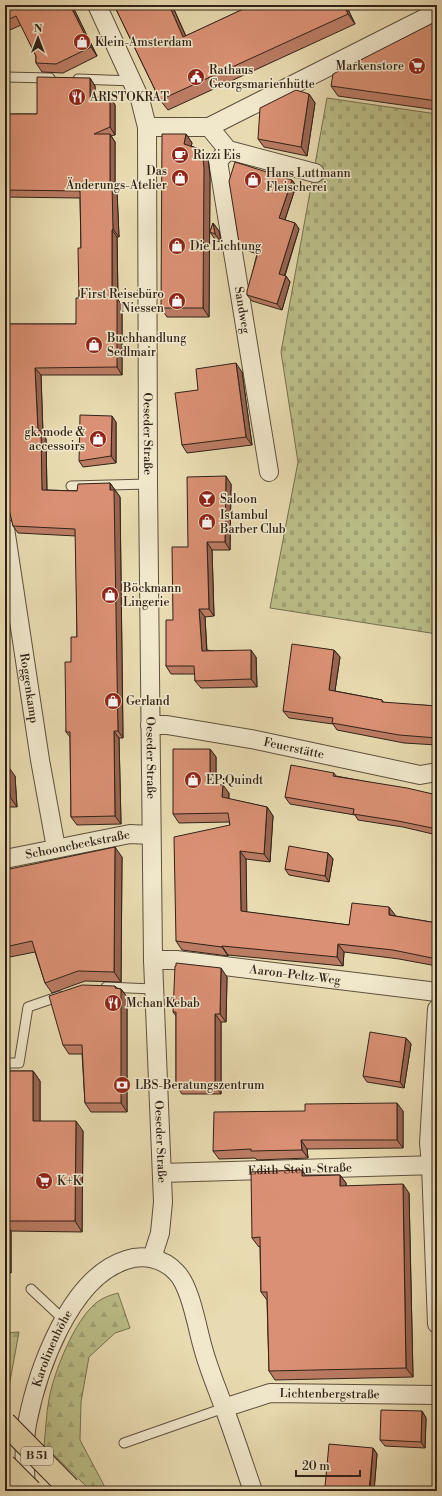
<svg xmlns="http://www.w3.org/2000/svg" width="442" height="1496" font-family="'Libre Bodoni',serif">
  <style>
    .forest { fill: url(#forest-firs); stroke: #767050 }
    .cemetery { fill: url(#cemetery-stones); stroke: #767050 }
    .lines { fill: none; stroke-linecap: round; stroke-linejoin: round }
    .lane-casing { stroke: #5e503e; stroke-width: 11 }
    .street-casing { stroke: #5e503e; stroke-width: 20 }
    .lane { stroke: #f1e8cc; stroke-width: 9 }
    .street { stroke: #f1e8cc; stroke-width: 18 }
    .highway-bridge-casing { stroke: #302217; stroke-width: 24; stroke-linecap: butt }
    .highway-bridge { stroke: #e9dbb1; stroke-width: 22 }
    .wall { fill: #bb7c64; stroke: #302217 }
    .shaded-wall { fill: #996551; stroke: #302217 }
    .building { fill: #da9074; stroke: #302217 }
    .labels { text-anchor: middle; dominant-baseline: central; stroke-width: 3; stroke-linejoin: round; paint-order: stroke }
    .shield { fill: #f1e8cc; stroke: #6a5d4d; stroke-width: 1 }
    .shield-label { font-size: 11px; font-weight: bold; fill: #302217 }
    .poi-label { font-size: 12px; fill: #302217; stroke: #f1e8cc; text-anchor: start }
    .street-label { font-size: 12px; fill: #302217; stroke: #f1e8cc }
  </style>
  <defs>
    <pattern id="forest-firs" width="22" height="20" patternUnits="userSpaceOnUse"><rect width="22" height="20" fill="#bbbe88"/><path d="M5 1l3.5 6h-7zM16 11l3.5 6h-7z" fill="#a1a375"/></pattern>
    <pattern id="cemetery-stones" width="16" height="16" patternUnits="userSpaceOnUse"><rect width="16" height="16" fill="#bbbe88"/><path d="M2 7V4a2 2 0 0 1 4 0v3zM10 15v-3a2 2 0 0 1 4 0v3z" fill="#a1a375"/></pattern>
  </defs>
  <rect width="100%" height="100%" fill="#e9dbb1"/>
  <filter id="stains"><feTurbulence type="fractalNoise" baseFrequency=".005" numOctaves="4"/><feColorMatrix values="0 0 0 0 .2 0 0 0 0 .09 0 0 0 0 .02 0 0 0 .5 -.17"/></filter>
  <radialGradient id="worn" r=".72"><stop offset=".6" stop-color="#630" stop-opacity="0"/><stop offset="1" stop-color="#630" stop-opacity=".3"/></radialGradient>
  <path class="forest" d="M118,1293L130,1328L115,1333L89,1357L81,1402L80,1440L107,1491H91L44,1445C46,1430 46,1414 49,1399C54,1372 74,1321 96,1303C102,1298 110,1295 118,1293Z
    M19,1332L6,1403L5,1401V1333Z"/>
  <path class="cemetery" d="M327,98L437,114V634L270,608L298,462L281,352Z"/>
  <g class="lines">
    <g class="lane-casing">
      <path id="lane" d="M5,77L50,78
        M78,79L133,81
        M71,486L148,484
        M106,987L153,989
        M5,1063H19L28,1007L60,996
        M31,1289L63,1319
        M124,1443L224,1408"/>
    </g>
    <g class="street-casing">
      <g id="street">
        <path id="s1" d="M97,5L140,99L147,127L148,484L153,960L163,1202L160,1233L152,1258"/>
        <path d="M147,127H209L437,12"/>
        <path d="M209,127L228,150L315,173"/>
        <path id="s2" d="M228,150L218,161L269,472"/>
        <path id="s3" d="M5,528L40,760L56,848"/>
        <path id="s4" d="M150,725H167L256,740L420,775L437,772"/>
        <path id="s5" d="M5,859L130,834L151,835"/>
        <path id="s6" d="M153,960H176L437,992"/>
        <path d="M437,1009L429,1143L431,1165L437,1324"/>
        <path id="s7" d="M162,1173L437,1165"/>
        <path id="s8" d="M224,1408L270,1393L437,1395"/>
        <path id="s9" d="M26,1491C25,1469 23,1446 27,1424C37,1372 69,1278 126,1260C143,1254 163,1258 176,1272C191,1287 197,1328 203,1348C208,1367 216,1386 223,1405C234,1434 243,1462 253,1491"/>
      </g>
    </g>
    <use href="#lane" class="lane"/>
    <use href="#street" class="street"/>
    <g class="highway-bridge-casing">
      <path id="highway-bridge" d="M5,1423L69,1488
        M5,1465L31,1491"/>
    </g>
    <use href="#highway-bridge" class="highway-bridge"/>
  </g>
  <path class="wall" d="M5,5H72L97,56L63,73L42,72L36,63V56L21,25L10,30L5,23Z
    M114,5H172L186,36L252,5H346L355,24L168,110L160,100Z
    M437,21V110L338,96L331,86Z
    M90,78L95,86V97H110L115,105V135L111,136L115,142V188L117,191L119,237H117L118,300L122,305V375H41L43,434L46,439L47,490L77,491L110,483L120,497L123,738H119L121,824L77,825L71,817L70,737L66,732L71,662L77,637L76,536L18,533L13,526L6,488L5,324H76L79,298L81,248L80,198L5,197V114H37Z
    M309,94L315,103L307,156L264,147L258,139Z
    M186,134L192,143L191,146L202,150L208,158L210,176L209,317H167L161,308Z
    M292,180L296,186L285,220L295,223L299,229L285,276H286L290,282L282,310L252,301L247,295L257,254L243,249L239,243Z
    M213,223L219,231L221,242L216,241L210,232Z
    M242,372L252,445L187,453L182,445L198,390Z
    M116,422V463L83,467L79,461Z
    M231,484L230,550H212L214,616L205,617L207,650L256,657L257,687L201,688L195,681V674H171L166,666L188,547Z
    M334,650L340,657L335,691L382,700L384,703L437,706V745L404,743L337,730L333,724L289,718L283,711Z
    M210,749L216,757V784L229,793V799L267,807L273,816L270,862L246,859V912L349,925L395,916L437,923V966L399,959L344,952L343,966L228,955V956L182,950L176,941L230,825L229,822L179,823L173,814Z
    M5,766L15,776L17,807H5Z
    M334,773L336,776L437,795V835L403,827L358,820L355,815L290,804L285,797Z
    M328,853L333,859L329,882L289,875L285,869Z
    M122,857L121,982L85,981L52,993L45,983L35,952L5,958V870Z
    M227,977L226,1022H221V1094H182L176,1085V1016L173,1012Z
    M117,988L121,989L127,997V1112H91L85,1103L82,1054H69L63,1045Z
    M406,1038L411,1044L404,1088L367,1082L363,1076Z
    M5,1071H33L40,1081V1121L83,1131L82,1232L11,1231V1273H5Z
    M403,1111V1148L307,1149L308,1158L257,1160L255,1158L219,1159L213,1151Z
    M306,1175H340L346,1183V1186L409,1193L413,1377L275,1380L269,1371L267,1300L261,1292L260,1246L259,1247L252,1238Z
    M422,1411L426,1418L425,1448L385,1446L380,1440Z
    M373,1448L377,1454L374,1491H328L325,1487Z"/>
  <path class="shaded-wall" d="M70,5H72L97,56L91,47Z
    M169,5H172L191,48L183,37Z
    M344,5H346L355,24L348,14Z
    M90,78L95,86V105L90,97Z
    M309,94L315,103L307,156L301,147Z
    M110,97L115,105V135L110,127Z
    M110,134L115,142V188L117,191L119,237L113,229L110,184Z
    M186,134L192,143L190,152L184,144Z
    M202,150L208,158L210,176L209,317L203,308Z
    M292,180L296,186L283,225L279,218Z
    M213,223L219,231L221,242L215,234Z
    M295,223L299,229L283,280L279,274Z
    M112,230L117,237L118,300L122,305V375L117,367L112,298Z
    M286,276L290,282L282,310L277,304Z
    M236,363L242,372L252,445L246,437Z
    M35,368L41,375L43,434L46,439L47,497L42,490L38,430Z
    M112,416L116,422V463L111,456Z
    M226,476L231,484L230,550L225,542Z
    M110,483L120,497L123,738L118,731Z
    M207,542L212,550L214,616L209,609Z
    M199,609L205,617L207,658L202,651Z
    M251,650L256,657L257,687L251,679Z
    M334,650L340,657L334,697L329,690Z
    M114,731L119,738L121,824L115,816Z
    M210,749L216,757V792L210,783Z
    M8,766L15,776L17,807L10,797Z
    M223,785L229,793L228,806L222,797Z
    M267,807L273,816L270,862L264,854Z
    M115,847L122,857L121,982L114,972Z
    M240,851L246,859L247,920L241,911Z
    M328,853L333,859L329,882L325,876Z
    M389,907L396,916L389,915Z
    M338,944L344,952L343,966L337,957Z
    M222,946L228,955V956L222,947Z
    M221,968L227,977L226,1022L220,1014Z
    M115,986L121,993V989L127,997V1112L121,1103Z
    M215,1014L221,1022V1094L215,1085Z
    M406,1038L411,1044L404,1088L400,1082Z
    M33,1071L40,1081V1131L33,1121Z
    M397,1103L403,1111V1148L397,1140Z
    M76,1121L83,1131L82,1232L75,1221Z
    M301,1140L307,1149L308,1158L302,1150Z
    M302,1170L308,1179L302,1176Z
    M340,1175L346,1183V1195L340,1186Z
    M403,1184L409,1193L413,1377L406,1368Z
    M5,1222L11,1231V1273L5,1265Z
    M422,1411L426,1418L425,1448L421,1442Z
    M373,1448L377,1454L374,1491H370Z"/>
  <path class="building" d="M5,5H70L91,47L56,64L36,63V56L16,16L5,21Z
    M114,5H169L183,37L252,5H344L348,14L160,100Z
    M437,21V101L331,86L333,74Z
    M37,77L90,78V97H110V127L94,134H110V184H112L113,229L112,230V298H117V367L35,368L38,430L41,431L42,490L77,491L78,484L110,483V490H114L118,731H114L115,816L71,817L70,732H66L65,662H71V637H77L75,529L13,526L5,493V488H6L5,432V324H76V298H79L78,248H81L80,191L5,190V114H37Z
    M296,90L309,94L301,147L258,139L260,108Z
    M162,134H186L184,144L202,150L204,168L203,308H161Z
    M235,162L292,180L279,218L295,223L279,274L286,276L277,304L247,295V291L259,249L239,243L229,181Z
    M213,223L215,234L210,232Z
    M236,363L246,437L182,445L175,393L198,390L196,369Z
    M80,415L112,416L111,456L79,461Z
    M226,476L225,542H207L209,609H199L202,651L251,650V679L195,681L194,666H166V620H173L172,547H188L187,477Z
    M292,644L334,650L329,690L382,700V702L437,706V738L399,735L332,723L333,718L283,711Z
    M173,749H210V783L223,785L222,797L267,807L264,854L240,851L241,911L349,925L352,903L389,907V915L437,923V959L393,950L338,944L337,957L222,946V947L176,941L174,837L230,825L228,813L173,814Z
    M291,765L334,773L333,776L407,788L437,795V829L398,821L353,814L354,809L285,797Z
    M5,766H8L10,797H5Z
    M289,846L328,853L325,876L285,869Z
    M115,847L114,972L78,971L45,983L32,941L5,947V870Z
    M176,963L221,968L220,1014H215V1085H176V1012H173L175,966H176Z
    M82,985L115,986V988L121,989V1103H85L82,1045H63L49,996Z
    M370,1032L406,1038L400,1082L363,1076Z
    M5,1071H33V1121H76L75,1221H5Z
    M397,1103V1140H301L302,1150L251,1151V1149L213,1151L214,1112L305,1111V1104Z
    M302,1170V1176L340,1175V1186L403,1184L406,1368L269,1371L267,1292H261L260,1237L252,1238L251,1172Z
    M381,1410L422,1411L421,1442L380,1440Z
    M329,1444L373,1448L369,1491L325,1487Z"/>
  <defs>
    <g id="shop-disc" transform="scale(0.9)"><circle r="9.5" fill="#8f2418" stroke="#f1e8cc"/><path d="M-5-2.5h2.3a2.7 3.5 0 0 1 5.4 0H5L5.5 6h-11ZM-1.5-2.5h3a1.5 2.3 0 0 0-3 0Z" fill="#fff"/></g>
    <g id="supermarket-disc" transform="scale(0.9)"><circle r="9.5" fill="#8f2418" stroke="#f1e8cc"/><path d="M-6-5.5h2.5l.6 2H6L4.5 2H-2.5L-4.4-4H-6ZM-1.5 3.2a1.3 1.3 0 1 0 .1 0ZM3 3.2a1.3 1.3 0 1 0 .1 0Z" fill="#fff"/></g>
    <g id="civic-disc" transform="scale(0.9)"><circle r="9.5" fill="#8f2418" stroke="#f1e8cc"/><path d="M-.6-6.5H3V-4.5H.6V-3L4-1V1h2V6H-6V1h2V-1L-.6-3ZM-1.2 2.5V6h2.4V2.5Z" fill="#fff"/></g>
    <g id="restaurant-disc" transform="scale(0.9)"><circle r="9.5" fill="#8f2418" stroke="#f1e8cc"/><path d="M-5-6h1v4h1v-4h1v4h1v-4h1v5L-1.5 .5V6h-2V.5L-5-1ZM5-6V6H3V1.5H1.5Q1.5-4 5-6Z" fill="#fff"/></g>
    <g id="cafe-disc" transform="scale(0.9)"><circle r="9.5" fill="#8f2418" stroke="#f1e8cc"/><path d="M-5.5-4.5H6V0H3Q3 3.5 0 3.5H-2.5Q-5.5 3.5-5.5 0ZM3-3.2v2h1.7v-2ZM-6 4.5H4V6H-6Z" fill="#fff"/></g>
    <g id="bar-disc" transform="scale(0.9)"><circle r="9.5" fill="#8f2418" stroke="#f1e8cc"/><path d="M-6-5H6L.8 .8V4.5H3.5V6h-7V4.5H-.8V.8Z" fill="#fff"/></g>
    <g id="bank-disc" transform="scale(0.9)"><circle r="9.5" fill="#8f2418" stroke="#f1e8cc"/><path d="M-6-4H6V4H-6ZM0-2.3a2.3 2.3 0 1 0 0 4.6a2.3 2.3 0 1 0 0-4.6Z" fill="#fff"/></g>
  </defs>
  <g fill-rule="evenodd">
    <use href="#shop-disc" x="82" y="42"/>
    <use href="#supermarket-disc" x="417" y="66"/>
    <use href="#civic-disc" x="196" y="77"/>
    <use href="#restaurant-disc" x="77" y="97"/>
    <use href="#cafe-disc" x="180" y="155"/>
    <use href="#shop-disc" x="180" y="178"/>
    <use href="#shop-disc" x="253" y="180"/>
    <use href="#shop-disc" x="177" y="246"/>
    <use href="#shop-disc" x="177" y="301"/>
    <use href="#shop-disc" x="94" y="345"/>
    <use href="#shop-disc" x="98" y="439"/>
    <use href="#bar-disc" x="207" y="499"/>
    <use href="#shop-disc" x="207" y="522"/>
    <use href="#shop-disc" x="110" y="595"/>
    <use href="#shop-disc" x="113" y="701"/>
    <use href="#shop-disc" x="193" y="780"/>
    <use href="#restaurant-disc" x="113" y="1003"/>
    <use href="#bank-disc" x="122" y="1085"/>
    <use href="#supermarket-disc" x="44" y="1181"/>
  </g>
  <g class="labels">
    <rect class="shield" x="21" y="1447" width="32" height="18" rx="3"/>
    <g class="shield-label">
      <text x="37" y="1456">B 51</text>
    </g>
    <g class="poi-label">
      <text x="95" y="42">Klein-Amsterdam</text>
      <text x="404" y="66" text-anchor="end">Markenstore</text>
      <text x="209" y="70">Rathaus<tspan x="209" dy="14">Georgsmarienhütte</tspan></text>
      <text x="90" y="97">ARISTOKRAT</text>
      <text x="193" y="155">Rizzi Eis</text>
      <text x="167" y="171" text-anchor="end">Das<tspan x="167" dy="14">Änderungs-Atelier</tspan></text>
      <text x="266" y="173">Hans Luttmann<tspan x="266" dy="14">Fleischerei</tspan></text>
      <text x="190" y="246">Die Lichtung</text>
      <text x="164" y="294" text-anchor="end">First Reisebüro<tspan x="164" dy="14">Niessen</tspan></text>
      <text x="107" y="338">Buchhandlung<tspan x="107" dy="14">Sedlmair</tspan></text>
      <text x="85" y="432" text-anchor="end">gk. mode &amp;<tspan x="85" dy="14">accessoirs</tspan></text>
      <text x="220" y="499">Saloon</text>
      <text x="220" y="515">Istambul<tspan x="220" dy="14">Barber Club</tspan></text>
      <text x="123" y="588">Böckmann<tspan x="123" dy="14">Lingerie</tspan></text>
      <text x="126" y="701">Gerland</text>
      <text x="206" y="780">EP:Quindt</text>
      <text x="126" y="1003">Mchan Kebab</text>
      <text x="135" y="1085">LBS-Beratungszentrum</text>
      <text x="57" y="1181">K+K</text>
    </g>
    <g class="street-label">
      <text stroke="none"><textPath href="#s2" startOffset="166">Sandweg</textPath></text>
      <text stroke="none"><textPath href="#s1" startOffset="439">Oeseder Straße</textPath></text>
      <text stroke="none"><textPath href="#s3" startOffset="162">Roggenkamp</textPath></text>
      <text stroke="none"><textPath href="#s4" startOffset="146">Feuerstätte</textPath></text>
      <text stroke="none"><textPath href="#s1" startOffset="763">Oeseder Straße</textPath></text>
      <text stroke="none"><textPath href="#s5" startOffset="74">Schoonebeekstraße</textPath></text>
      <text stroke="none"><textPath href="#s6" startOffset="143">Aaron-Peltz-Weg</textPath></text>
      <text stroke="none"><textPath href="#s1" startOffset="1147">Oeseder Straße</textPath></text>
      <text stroke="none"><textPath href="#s7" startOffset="138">Edith-Stein-Straße</textPath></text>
      <text stroke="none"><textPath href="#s9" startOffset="147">Karolinenhöhe</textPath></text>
      <text stroke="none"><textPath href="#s8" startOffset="108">Lichtenbergstraße</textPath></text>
    </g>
  </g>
  <rect width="442" height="1496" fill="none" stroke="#e9dbb1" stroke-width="20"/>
  <rect x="6" y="6" width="430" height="1484" fill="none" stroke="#302217" stroke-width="2"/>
  <rect x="10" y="10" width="422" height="1476" fill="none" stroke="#302217"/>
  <g transform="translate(38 38)" stroke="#f1e8cc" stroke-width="3" paint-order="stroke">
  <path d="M0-3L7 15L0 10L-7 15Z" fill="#302217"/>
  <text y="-6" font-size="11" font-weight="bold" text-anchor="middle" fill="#302217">N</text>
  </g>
  <path d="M296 1470v6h64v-6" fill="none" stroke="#302217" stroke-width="2"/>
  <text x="302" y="1470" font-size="12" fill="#302217" stroke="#f1e8cc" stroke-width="3" paint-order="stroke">20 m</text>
  <rect width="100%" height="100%" filter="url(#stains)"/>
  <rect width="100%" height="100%" fill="url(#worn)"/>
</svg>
